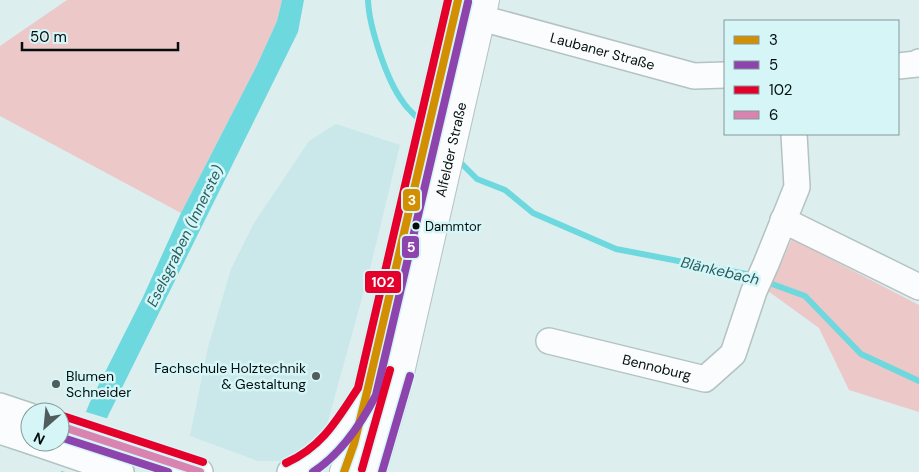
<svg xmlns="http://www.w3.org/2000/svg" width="919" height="472" font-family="'DM Sans',sans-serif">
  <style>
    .built { fill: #cae8e9 }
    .green { fill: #edc8c8 }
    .water { fill: #6dd8dd }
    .pier { fill: #ddeeef }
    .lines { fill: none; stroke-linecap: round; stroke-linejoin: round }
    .stream { stroke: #6dd8dd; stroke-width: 6 }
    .minor-casing { stroke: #b4c2c2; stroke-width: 28 }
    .major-casing { stroke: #b4c2c2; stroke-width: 30 }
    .minor { stroke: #fafcfd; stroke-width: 25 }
    .major { stroke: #fafcfd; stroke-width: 28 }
    .bus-1-casing { stroke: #d6f5f6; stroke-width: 11 }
    .bus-2-casing { stroke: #d6f5f6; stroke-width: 11 }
    .bus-3-casing { stroke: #d6f5f6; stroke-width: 11 }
    .bus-4-casing { stroke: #d6f5f6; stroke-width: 11 }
    .bus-1 { stroke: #d38f02; stroke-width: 8 }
    .bus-2 { stroke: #8e44ad; stroke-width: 8 }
    .bus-3 { stroke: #e4002b; stroke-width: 8 }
    .bus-4 { stroke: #d984b0; stroke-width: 8 }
    .bus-dot { fill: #040e0e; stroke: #d6f5f6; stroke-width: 2 }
    .poi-dot { fill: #505c5d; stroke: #d6f5f6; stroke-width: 2 }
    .labels { text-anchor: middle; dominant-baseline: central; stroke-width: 5; stroke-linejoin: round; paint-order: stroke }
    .bus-label { font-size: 13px; fill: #040e0e; stroke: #d6f5f6; text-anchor: start }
    .street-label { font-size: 14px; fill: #040e0e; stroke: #d6f5f6 }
    .poi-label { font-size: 14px; fill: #040e0e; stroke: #d6f5f6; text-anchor: end }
    .water-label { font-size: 15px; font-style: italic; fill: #255f62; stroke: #d6f5f6 }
    .line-badge { stroke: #d6f5f6; stroke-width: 2 }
    .badge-label { font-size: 14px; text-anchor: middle; font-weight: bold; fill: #fff }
  </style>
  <rect width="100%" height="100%" fill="#ddeeef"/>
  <path class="built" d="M336,124L400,145L370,269L325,432L284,461H258L190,436L208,347L231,269L254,223L309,141Z"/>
  <path class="green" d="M67,0H282L277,21L257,65L181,213L0,116V46Z
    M792,239L919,305V412L849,390L819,328L768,291Z"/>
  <path class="water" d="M282,0H304L298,32L108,416L86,472H61L90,402L143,297L181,213L257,65L277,21Z"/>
  <path class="pier" d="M83,411L109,419L89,472H65L59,470Z"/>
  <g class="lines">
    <path class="stream" d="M368,0C369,27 387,81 403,102C408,110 416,116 422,122
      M456,158L477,179L505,190L533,213L616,249L746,274L754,277
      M764,281L805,296L861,354L919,381"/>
    <g class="minor-casing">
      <g id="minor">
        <path id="s1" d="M481,18L694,76L725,75"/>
        <path d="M898,66L917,64L919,62"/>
        <path d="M783,220L919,287"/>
        <path id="s2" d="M549,341L705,379L733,354L754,291L766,264L797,187L794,134"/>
        <path d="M0,406L30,416"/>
        <path d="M60,426L200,472"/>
        <path d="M0,431L30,441"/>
        <path d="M33,442L121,472"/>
        <path d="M290,472C326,460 343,428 363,398"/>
      </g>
    </g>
    <g class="major-casing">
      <g id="major">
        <path d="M344,472L354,444L367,392L458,0"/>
        <path id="s3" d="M372,472L396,390L485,0"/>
      </g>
    </g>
    <use href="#minor" class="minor"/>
    <use href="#major" class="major"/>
    <g class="bus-1-casing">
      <path id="bus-1" d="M344,472L354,444L367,392L458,0"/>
    </g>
    <g class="bus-2-casing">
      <path id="bus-2" d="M60,437L168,472
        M313,472C341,454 361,424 376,395L468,2
        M382,472L410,376"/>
    </g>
    <g class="bus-3-casing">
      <path id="bus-3" d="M63,416L203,462
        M286,463C322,447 337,420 358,388L448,0
        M362,469L390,370"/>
    </g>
    <g class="bus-4-casing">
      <path id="bus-4" d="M60,426L200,472"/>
    </g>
    <use href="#bus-1" class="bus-1"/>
    <use href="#bus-2" class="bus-2"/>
    <use href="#bus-3" class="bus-3"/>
    <use href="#bus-4" class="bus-4"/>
  </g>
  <circle class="bus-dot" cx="416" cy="226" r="4.5"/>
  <g class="poi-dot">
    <circle cx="316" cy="376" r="5"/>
    <circle cx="56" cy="384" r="5"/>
  </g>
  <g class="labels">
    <g class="bus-label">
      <text x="425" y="226">Dammtor</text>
    </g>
    <g class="street-label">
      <text stroke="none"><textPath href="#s1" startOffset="126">Laubaner Straße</textPath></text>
      <text stroke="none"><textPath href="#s3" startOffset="332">Alfelder Straße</textPath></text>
      <text stroke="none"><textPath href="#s2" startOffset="111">Bennoburg</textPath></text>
    </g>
    <g class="poi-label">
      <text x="306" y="368">Fachschule Holztechnik<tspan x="306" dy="16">&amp; Gestaltung</tspan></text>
      <text x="66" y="376" text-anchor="start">Blumen<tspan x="66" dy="16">Schneider</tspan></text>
    </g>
    <g class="water-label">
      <text transform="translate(185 236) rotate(-64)">Eselsgraben (Innerste)</text>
      <text transform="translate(720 271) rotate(13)">Blänkebach</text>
    </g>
  </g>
  <g class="line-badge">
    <rect x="402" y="188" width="19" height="24" rx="5" fill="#d38f02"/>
    <rect x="401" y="235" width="19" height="24" rx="5" fill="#8e44ad"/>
    <rect x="364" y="270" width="38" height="24" rx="5" fill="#e4002b"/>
  </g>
  <g class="badge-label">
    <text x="412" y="205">3</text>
    <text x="411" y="252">5</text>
    <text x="383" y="287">102</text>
  </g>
  <rect x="724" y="20" width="175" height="115" fill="#d6f5f6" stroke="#829999"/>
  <rect x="734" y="36" width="25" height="8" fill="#d38f02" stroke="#829999"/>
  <text x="769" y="45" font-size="15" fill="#040e0e">3</text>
  <rect x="734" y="61" width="25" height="8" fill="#8e44ad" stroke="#829999"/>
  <text x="769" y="70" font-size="15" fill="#040e0e">5</text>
  <rect x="734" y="86" width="25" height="8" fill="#e4002b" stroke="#829999"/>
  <text x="769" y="95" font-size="15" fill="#040e0e">102</text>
  <rect x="734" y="111" width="25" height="8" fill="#d984b0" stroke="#829999"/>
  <text x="769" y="120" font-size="15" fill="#040e0e">6</text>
  <g transform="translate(45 427) rotate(207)"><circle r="24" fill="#d6f5f6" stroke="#829999"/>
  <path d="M0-4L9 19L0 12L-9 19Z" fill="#505c5d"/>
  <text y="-8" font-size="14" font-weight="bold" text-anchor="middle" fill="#040e0e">N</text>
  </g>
  <path d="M22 42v8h156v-8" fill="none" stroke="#040e0e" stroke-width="2.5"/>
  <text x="30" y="42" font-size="15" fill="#040e0e" stroke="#d6f5f6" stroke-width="4" paint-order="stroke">50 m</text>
</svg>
